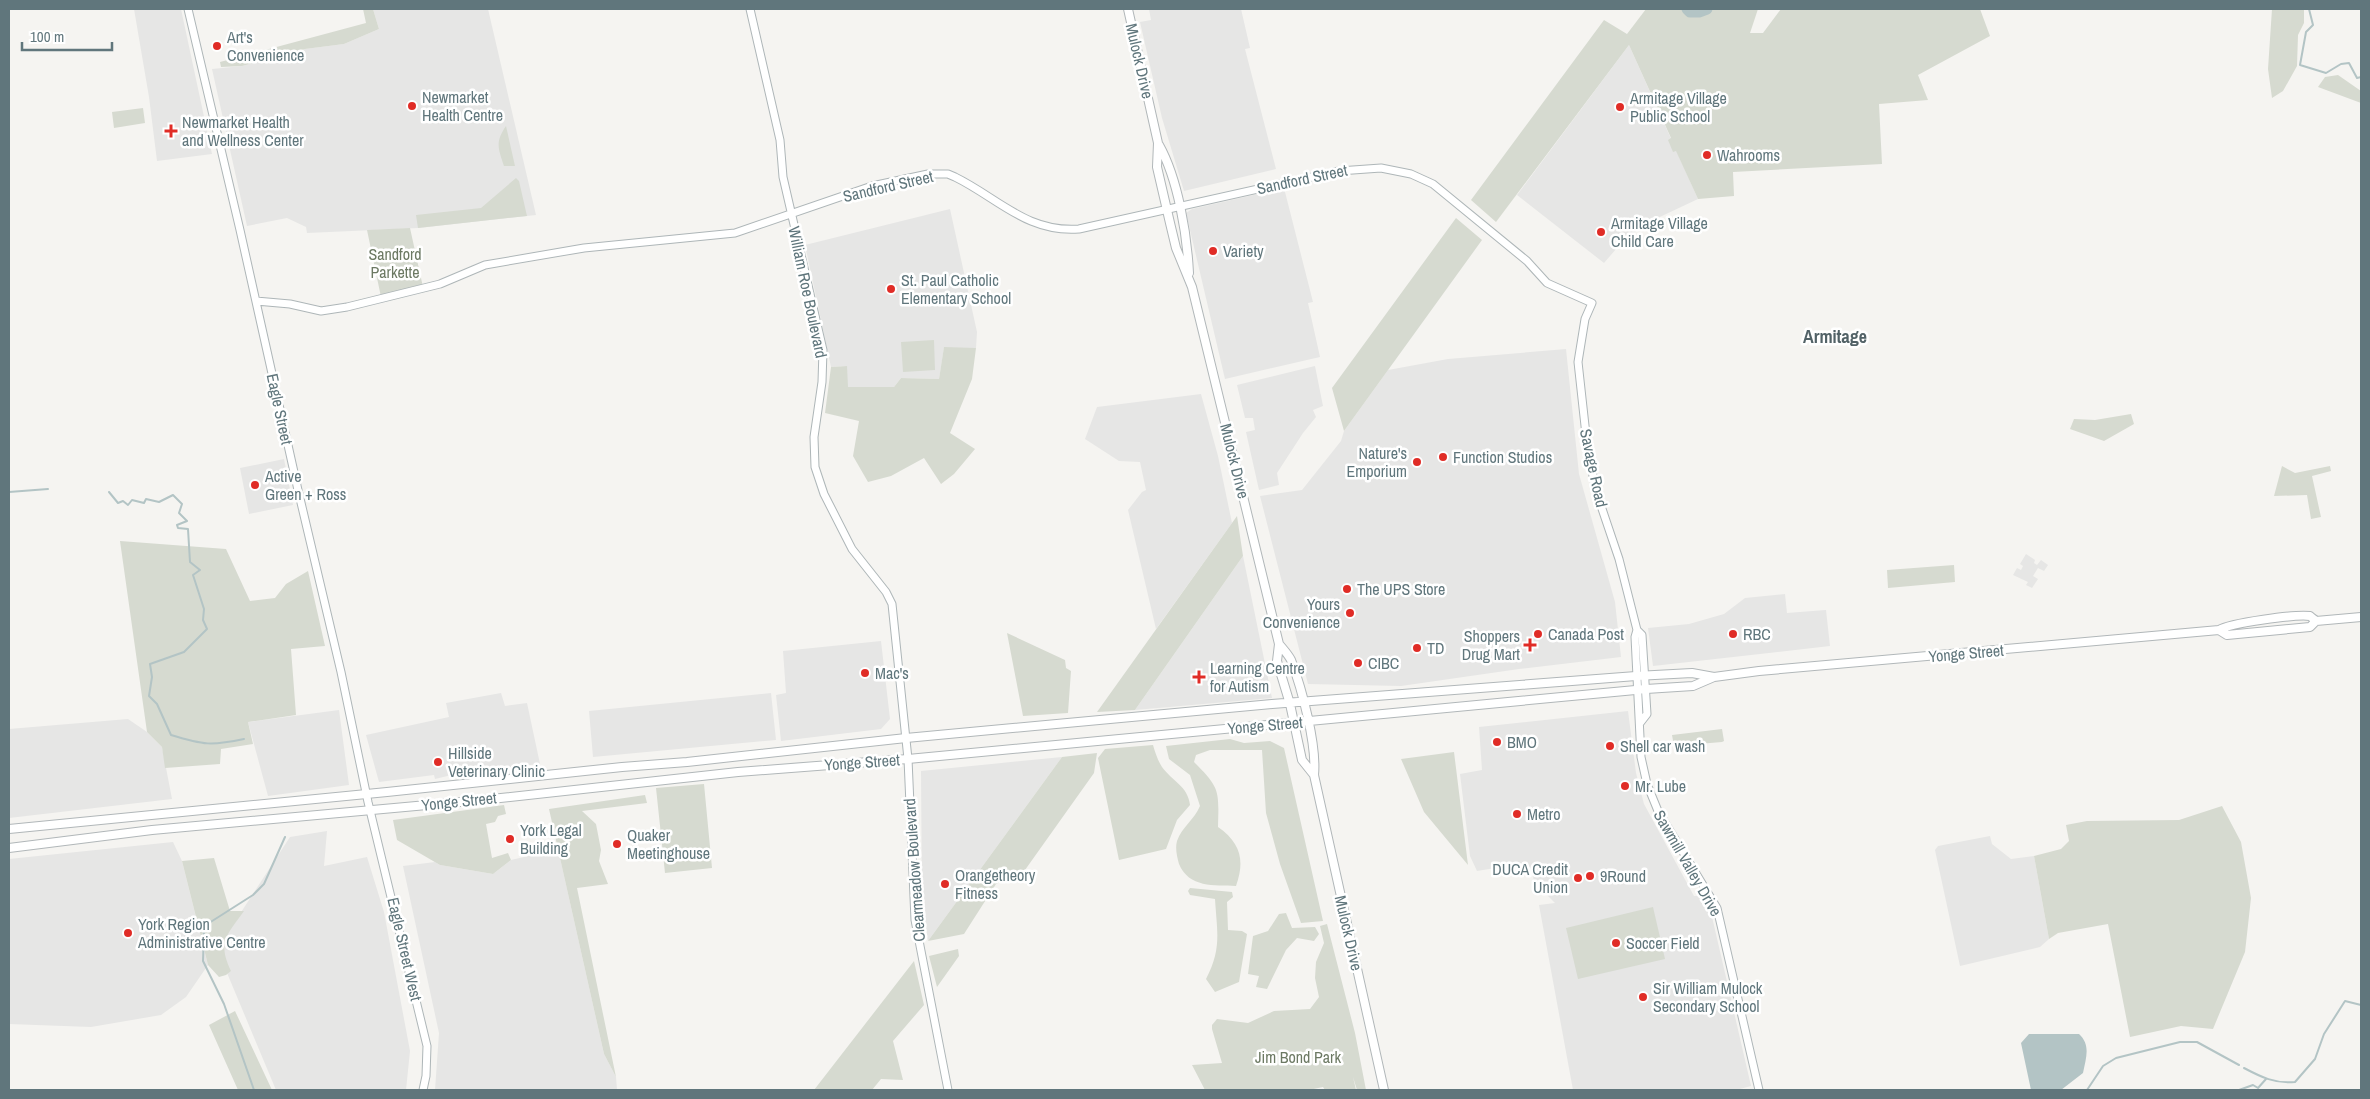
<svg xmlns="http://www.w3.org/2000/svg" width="2370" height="1099" font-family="'Archivo Narrow',sans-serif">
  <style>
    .built { fill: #e6e6e5 }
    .green { fill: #d6dad0 }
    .water { fill: #b3c4c5 }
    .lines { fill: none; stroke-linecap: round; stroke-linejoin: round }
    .stream { stroke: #b3c4c5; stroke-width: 2 }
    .river { stroke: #b3c4c5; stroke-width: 11 }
    .secondary-casing { stroke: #aeb6b8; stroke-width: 9 }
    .primary-casing { stroke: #b1b7b9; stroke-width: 10 }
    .secondary { stroke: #fff; stroke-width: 7 }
    .primary { stroke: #fff; stroke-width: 8 }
    .poi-dot { fill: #e02c26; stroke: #fff; stroke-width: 2 }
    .labels { text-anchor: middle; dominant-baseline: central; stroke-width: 5; stroke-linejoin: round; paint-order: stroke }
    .poi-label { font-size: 16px; fill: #60767c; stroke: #fff; text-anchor: start }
    .street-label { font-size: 16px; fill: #60767c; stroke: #fff }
    .park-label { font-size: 16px; fill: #6c7963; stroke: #fff }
    .neighbourhood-label { font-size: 18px; font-weight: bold; fill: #526267; stroke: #fff }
  </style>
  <rect width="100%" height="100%" fill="#f5f4f1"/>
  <path class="built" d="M134,9H181L212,154L157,161L149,97Z
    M373,9H488L536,215L418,228L307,233L306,227L287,218L247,226L212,69L242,66L305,49L344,44L379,29Z
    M1149,9H1241L1250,48L1245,49L1276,169L1184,191L1162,118L1140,22L1151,20Z
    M1629,45L1698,199L1647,223L1623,241L1604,263L1517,195Z
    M1284,188L1313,302L1308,303L1320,357L1225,379L1186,213L1192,209Z
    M950,209L977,332L976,348H944L939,379L901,378L894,387H847L846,366L831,367L805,245Z
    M1566,349L1579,474L1615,602L1621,657L1519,669L1401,686L1308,684L1260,496L1302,490L1341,441L1344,431L1388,370L1448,359Z
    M1315,366L1323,406L1313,410L1316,417L1303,433L1277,473L1279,485L1259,490L1246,432L1255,430L1253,418H1245L1237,385Z
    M1201,394L1218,456L1232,523L1156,629L1128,510L1142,492L1146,490L1140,462L1119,461L1085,439L1097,407Z
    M284,459L293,505L249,514L240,468Z
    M2026,554L2035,560L2034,563L2037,565L2041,560L2048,565L2044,571L2038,568L2033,576L2038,579L2032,588L2026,585L2028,582L2013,575L2017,568L2021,570L2023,566L2020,564Z
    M1243,556L1272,698L1135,710Z
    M1785,594L1787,613L1826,610L1830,646L1653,666L1648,628L1689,624L1724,614L1745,598Z
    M881,641L890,719L881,729L781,741L776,695L786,693L783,651Z
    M501,693L505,706L527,703L540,764L464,772L435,779L434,775L379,782L366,735L449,717L446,703Z
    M771,693L776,740L593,757L589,711Z
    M339,710L349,785L268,796L248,722Z
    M1628,711L1636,773L1644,804L1694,896H1705L1710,908L1751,1086L1736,1090H1573L1539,905L1555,903L1534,882L1532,870L1526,863L1477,871L1470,856L1460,774L1482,770L1479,727Z
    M128,719L147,732L162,747L172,799L9,818V729Z
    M1062,757L928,941L922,905L921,771Z
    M327,831L324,866L367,857L384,912L410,1051L406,1090H276L217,949L290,837Z
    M1990,836L1992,844L2011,859L2034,856L2049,939L2040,947L1960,966L1935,850L1938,846Z
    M173,842L182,861L208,965L186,997L161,1015L91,1027L9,1024V859Z
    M558,849L604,1054L616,1077L617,1090H435L439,1033L403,866L435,862L440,865L493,874L511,860Z"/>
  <path class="green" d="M363,9H373L379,29L344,44L305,49L242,66L221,67L220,62L366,23Z
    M1646,9H1758L1750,33H1763L1781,9H1980L1990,36L1918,75L1928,100L1879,104L1882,164L1733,172L1734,196L1698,199L1676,151L1673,152L1668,140L1671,138L1629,45L1496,222L1471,200L1604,20L1627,34Z
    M2272,9H2304V23L2298,35L2297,66L2283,91L2272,98L2268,69Z
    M2338,75L2361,91V103L2318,87L2325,77Z
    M143,108L145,123L114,128L112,112Z
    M506,126L515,166H504C498,148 495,142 506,126Z
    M516,178L519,181L527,216L418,228L416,215L481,208Z
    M1456,218L1482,240L1344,431L1332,388Z
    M410,228L423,287L381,297L367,230Z
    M934,340L935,370L903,372L901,342Z
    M944,347L976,348L972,379L950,433L975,449L954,474L941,484L924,458L891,476L868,482L853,456L859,421L825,413L831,367L847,366L848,387H894L901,378L939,379Z
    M2131,414L2134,424L2104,441L2070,429L2074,419L2095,420Z
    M2282,466L2295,473L2330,466L2331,471L2312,476L2321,517L2311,519L2307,495L2274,496Z
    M1237,516L1243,556L1135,710L1097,712Z
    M120,541L226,549L250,601L275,598L286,584L308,571L325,646L291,649L296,715L248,722L253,744L221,749L220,764L165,768L162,747L147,732Z
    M1954,565L1955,582L1888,588L1887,570Z
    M1007,633L1065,660L1066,668L1071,671L1068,713L1023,716Z
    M1722,729L1724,741L1722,742L1674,746L1672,735Z
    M1230,739L1244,743L1270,741L1284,748L1323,921L1301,923L1280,864L1266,813L1262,750H1210L1196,755L1194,762C1220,788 1219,790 1218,827C1241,843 1245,861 1236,886C1214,885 1189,888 1179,864C1177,857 1175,848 1177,841C1182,827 1194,820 1200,806L1190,775L1169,759L1166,746Z
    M1153,745C1155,752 1158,761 1162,767C1172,781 1188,786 1190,805L1177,820L1166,849L1119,860L1098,758L1105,749Z
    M1454,752L1468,865L1424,812L1401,759Z
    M1097,753L1094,773L1025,870L996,884L964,934L928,941L1062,757Z
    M704,784L712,868L665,873L656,788Z
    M645,795L647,803L582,811L596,824L601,850L599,861L608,884L577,888L616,1077L604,1054L549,809Z
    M504,805L506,814L498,816L495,822L486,824L492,858L508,853L511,860L493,874L440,865L397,840L393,820Z
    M2222,806L2241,842L2251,898L2245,952L2213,1029L2181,1026L2130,1037L2108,924L2058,933L2049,939L2034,856L2061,849L2069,841L2066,825L2087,821L2179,820Z
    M214,858L230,911H244C227,935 217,942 231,971L226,975L219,977L208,965L182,861Z
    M1190,888L1232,892L1233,897L1227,902L1228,930L1242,931L1247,934L1239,982L1215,992L1206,979C1222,948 1217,932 1215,899L1190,895L1188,891Z
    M1653,907L1665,959L1578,979L1566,928Z
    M1286,913L1292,928L1315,927L1319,934L1314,941L1297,938L1286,950L1267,989L1256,987L1259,976L1248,974L1253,936L1268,931L1279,914Z
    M1327,924L1355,1033L1366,1090H1357L1353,1077L1356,1090H1325L1323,1087L1309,1090H1205L1192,1065L1222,1063L1212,1029V1025L1217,1019L1248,1023L1274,1011L1310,1009L1319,997L1315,978L1316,962L1324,943L1320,926Z
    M958,949L959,956L937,987L929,956Z
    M914,961L924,1005L893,1041L903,1080L881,1079L872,1090H814Z
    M235,1011L272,1090H238L209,1025Z"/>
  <path class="water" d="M2029,1034H2079C2091,1045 2086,1058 2083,1073L2061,1090H2031L2021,1043Z"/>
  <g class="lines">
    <path class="stream" d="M2309,9L2313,25L2306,32L2300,65L2326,73L2341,64L2349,63L2357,78L2361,77
      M9,492L48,489
      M109,492L118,503L123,501L128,505L132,500L144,503L146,499L159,502L173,495L182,504L179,513L187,521L177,525L178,528L188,529L190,562L200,570L193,575L204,609L203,620L207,629L184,652L150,664L152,677L149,696L157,704L171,735C204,745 211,746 244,739
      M2244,1068C2261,1077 2275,1084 2295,1082L2315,1059L2324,1034L2345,1001L2361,1005
      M254,1090L224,1004L203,961L204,931L209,923L253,895L264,884L285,837
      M2087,1090L2103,1066L2116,1058L2180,1042H2197L2239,1065
      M2239,1090L2253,1085L2258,1088L2266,1079"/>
    <path class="river" d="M1687,9L1690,12H1699L1707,9"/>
    <g class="secondary-casing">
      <path id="secondary" d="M188,9L240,230L298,490L341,672L368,802L427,1046L426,1076L423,1090
        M750,9L780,140L783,177L823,350L822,382L814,437L815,467L824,494L852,549L886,592L892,604L908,759L915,920L948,1090
        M256,301L290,304L321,311L347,307L440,284L485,265L584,248L735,233L872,186L928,174H948L955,177C998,198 1027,233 1079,229L1339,171L1381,168L1411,174L1433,184L1527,261L1547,283L1592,303L1585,319L1578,362L1588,453L1597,494L1619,559L1637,630L1642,635L1647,714L1640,723
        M1637,630L1635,637L1641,757L1647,784L1658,811L1717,908L1759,1090"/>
    </g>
    <g class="primary-casing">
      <path id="primary" d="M1128,9L1158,143L1157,167L1170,223L1176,248L1192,287L1279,644C1283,649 1288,654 1291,660C1302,689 1317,745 1314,775L1384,1090
        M1159,145C1178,179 1187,234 1189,273
        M2219,630L2227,635L2310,627L2316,621
        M1279,644L1277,661L1290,704L1302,760L1314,775
        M9,829L387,792L622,767L687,762L906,738L1272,704L1636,676L1692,673L1714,677
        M9,848L152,830L482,800L738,772L908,759L1646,689L1693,686L1714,677L1759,671L2219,630C2230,623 2296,614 2310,616C2311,617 2315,620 2316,621L2361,617"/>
    </g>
    <use href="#secondary" class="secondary"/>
    <use href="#primary" class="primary"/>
  </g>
  <g class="poi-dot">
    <circle cx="217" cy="46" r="5"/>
    <circle cx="412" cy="106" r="5"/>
    <circle cx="1620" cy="107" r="5"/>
    <path d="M168.5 123.5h5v5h5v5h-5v5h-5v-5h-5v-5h5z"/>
    <circle cx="1707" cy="155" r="5"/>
    <circle cx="1601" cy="232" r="5"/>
    <circle cx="1213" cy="251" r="5"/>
    <circle cx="891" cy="289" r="5"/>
    <circle cx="1443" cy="457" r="5"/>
    <circle cx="1417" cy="462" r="5"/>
    <circle cx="255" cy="485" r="5"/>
    <circle cx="1347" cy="589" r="5"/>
    <circle cx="1350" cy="613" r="5"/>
    <circle cx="1538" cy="634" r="5"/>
    <circle cx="1733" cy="634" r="5"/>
    <path d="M1527.5 637.5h5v5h5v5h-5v5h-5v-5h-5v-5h5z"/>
    <circle cx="1417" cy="648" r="5"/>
    <circle cx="1358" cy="663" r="5"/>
    <circle cx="865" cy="673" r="5"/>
    <path d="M1196.5 669.5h5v5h5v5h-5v5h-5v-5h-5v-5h5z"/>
    <circle cx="1497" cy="742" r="5"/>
    <circle cx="1610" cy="746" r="5"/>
    <circle cx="438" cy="762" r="5"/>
    <circle cx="1625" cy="786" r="5"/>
    <circle cx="1517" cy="814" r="5"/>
    <circle cx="510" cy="839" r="5"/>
    <circle cx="617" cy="844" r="5"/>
    <circle cx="1590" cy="876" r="5"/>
    <circle cx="1578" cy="878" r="5"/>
    <circle cx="945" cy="884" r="5"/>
    <circle cx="128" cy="933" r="5"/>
    <circle cx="1616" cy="943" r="5"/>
    <circle cx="1643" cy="997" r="5"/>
  </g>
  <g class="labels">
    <g class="poi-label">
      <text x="227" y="37">Art's<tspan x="227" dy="18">Convenience</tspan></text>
      <text x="422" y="97">Newmarket<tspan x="422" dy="18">Health Centre</tspan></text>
      <text x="1630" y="98">Armitage Village<tspan x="1630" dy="18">Public School</tspan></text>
      <text x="182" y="122">Newmarket Health<tspan x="182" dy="18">and Wellness Center</tspan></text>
      <text x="1717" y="155">Wahrooms</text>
      <text x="1611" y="223">Armitage Village<tspan x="1611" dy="18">Child Care</tspan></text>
      <text x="1223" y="251">Variety</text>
      <text x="901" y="280">St. Paul Catholic<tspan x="901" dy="18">Elementary School</tspan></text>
      <text x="1407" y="453" text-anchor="end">Nature's<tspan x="1407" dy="18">Emporium</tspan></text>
      <text x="1453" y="457">Function Studios</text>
      <text x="265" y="476">Active<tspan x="265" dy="18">Green + Ross</tspan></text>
      <text x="1357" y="589">The UPS Store</text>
      <text x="1340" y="604" text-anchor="end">Yours<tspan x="1340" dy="18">Convenience</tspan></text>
      <text x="1548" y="634">Canada Post</text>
      <text x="1743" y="634">RBC</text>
      <text x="1520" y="636" text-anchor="end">Shoppers<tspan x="1520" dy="18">Drug Mart</tspan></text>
      <text x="1427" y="648">TD</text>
      <text x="1368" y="663">CIBC</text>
      <text x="1210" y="668">Learning Centre<tspan x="1210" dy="18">for Autism</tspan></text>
      <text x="875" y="673">Mac's</text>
      <text x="1507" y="742">BMO</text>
      <text x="1620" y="746">Shell car wash</text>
      <text x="448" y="753">Hillside<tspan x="448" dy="18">Veterinary Clinic</tspan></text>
      <text x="1635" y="786">Mr. Lube</text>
      <text x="1527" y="814">Metro</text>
      <text x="520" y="830">York Legal<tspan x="520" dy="18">Building</tspan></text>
      <text x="627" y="835">Quaker<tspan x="627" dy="18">Meetinghouse</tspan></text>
      <text x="1568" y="869" text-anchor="end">DUCA Credit<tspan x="1568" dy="18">Union</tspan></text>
      <text x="955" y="875">Orangetheory<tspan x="955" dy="18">Fitness</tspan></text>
      <text x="1600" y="876">9Round</text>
      <text x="138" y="924">York Region<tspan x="138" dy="18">Administrative Centre</tspan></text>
      <text x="1626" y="943">Soccer Field</text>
      <text x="1653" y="988">Sir William Mulock<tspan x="1653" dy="18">Secondary School</tspan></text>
    </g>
    <g class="street-label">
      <text transform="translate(1140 61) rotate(77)">Mulock Drive</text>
      <text transform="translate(1302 179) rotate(-12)">Sandford Street</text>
      <text transform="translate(888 186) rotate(-13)">Sandford Street</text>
      <text transform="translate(808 292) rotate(78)">William Roe Boulevard</text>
      <text transform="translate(280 409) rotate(78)">Eagle Street</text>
      <text transform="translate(1235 461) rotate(76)">Mulock Drive</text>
      <text transform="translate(1594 468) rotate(78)">Savage Road</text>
      <text transform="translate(1966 653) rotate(-5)">Yonge Street</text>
      <text transform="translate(1265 725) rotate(-5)">Yonge Street</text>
      <text transform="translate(862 762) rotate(-4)">Yonge Street</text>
      <text transform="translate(459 801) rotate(-6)">Yonge Street</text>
      <text transform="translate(1688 863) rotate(60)">Sawmill Valley Drive</text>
      <text transform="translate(914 870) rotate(-94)">Clearmeadow Boulevard</text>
      <text transform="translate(1349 933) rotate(77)">Mulock Drive</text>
      <text transform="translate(405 949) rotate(77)">Eagle Street West</text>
    </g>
    <g class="park-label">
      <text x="395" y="254">Sandford<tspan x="395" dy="18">Parkette</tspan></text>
      <text x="1298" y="1057">Jim Bond Park</text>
    </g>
    <g class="neighbourhood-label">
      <text x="1835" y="336">Armitage</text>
    </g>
  </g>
  <rect width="2370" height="1099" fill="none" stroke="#60767c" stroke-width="20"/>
  <path d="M22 42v8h90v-8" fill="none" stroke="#60767c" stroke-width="2.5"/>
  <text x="30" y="42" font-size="15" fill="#60767c" stroke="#ffffff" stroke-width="4" paint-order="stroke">100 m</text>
</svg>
